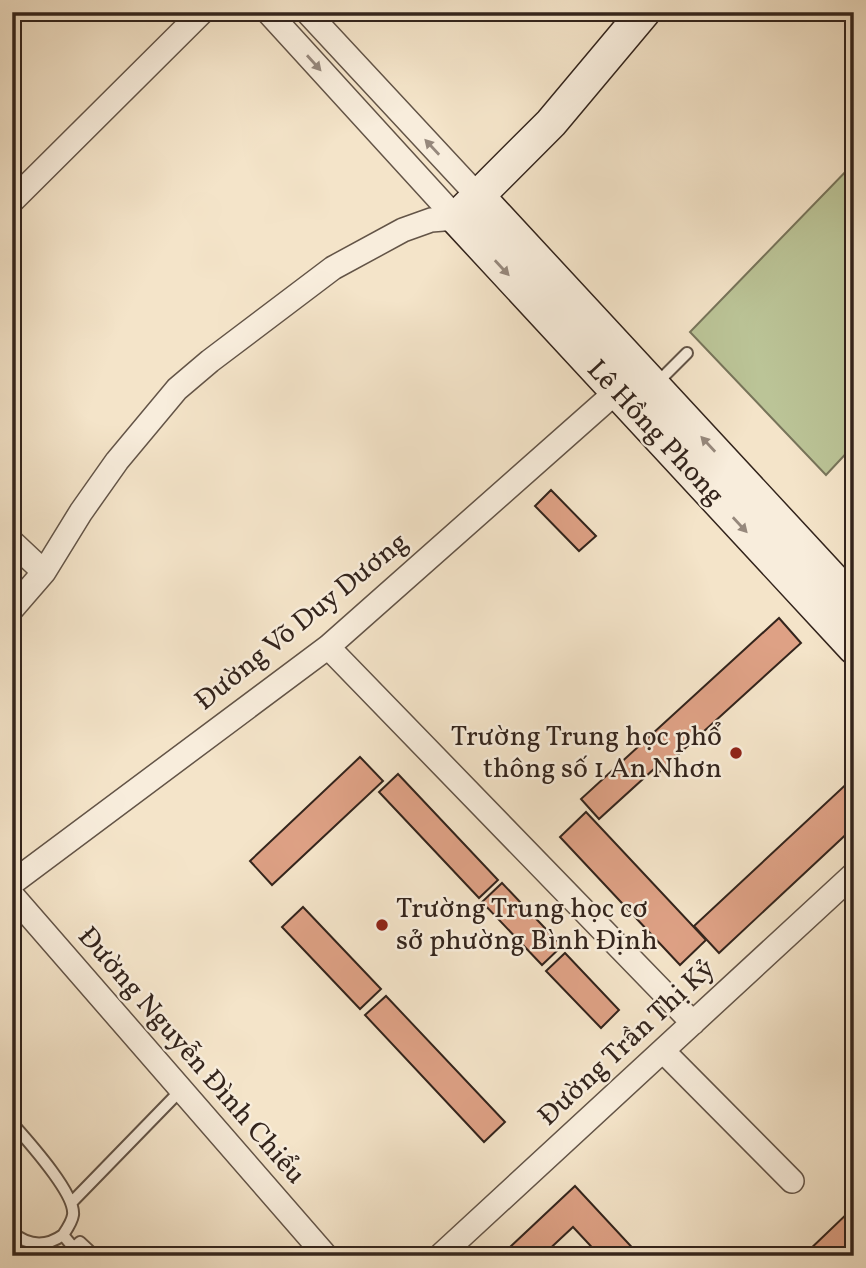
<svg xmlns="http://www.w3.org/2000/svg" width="866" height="1268" font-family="Vollkorn,serif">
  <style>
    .green { fill: #bbc497; stroke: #77745a; stroke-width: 2 }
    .building { fill: #dea185; stroke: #33241c; stroke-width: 2 }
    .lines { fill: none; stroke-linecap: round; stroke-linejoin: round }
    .lane-casing { stroke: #635447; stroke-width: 14 }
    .street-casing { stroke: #635447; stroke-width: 26 }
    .secondary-casing { stroke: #33241c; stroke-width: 35 }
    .lane { stroke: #f8eddc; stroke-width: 10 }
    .street { stroke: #f8eddc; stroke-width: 23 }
    .secondary { stroke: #f8eddc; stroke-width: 32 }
    .oneway { fill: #96887c }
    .poi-dot { fill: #8f2418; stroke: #f8eddc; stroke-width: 2.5 }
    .labels { text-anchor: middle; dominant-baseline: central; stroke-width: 5; stroke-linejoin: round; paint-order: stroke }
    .street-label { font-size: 28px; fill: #33241c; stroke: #f8eddc }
    .poi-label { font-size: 28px; fill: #33241c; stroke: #f8eddc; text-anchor: end }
  </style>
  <rect width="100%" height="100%" fill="#f4e4c9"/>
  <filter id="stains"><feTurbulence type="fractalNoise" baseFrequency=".00286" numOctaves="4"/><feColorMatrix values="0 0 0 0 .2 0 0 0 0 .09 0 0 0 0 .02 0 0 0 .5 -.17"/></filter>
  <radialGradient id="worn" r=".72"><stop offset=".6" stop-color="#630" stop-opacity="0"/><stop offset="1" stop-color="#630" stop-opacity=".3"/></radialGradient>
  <path class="green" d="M854,163V445L826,475L690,332Z"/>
  <path class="building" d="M551,490L596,536L579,551L535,506Z
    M779,618L801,643L658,773L654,769L599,819L581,799Z
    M360,757L383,781L272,885L250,861Z
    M398,774L498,880L479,898L379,792Z
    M854,777V827L719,953L694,926Z
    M586,812L706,940L680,965L560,837Z
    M502,883L562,946L542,965L482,902Z
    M303,907L381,989L360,1009L282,927Z
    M565,953L619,1010L601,1028L546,971Z
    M386,996L505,1122L484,1142L365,1015Z
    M575,1186L640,1256H600L573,1227L542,1256H517L509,1248Z
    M854,1207V1256H804V1255Z"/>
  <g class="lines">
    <g class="lane-casing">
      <path id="lane" d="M656,384L687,353
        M12,1123C27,1140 76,1194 73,1215C72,1222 67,1229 63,1235L73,1247
        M72,1202L181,1090
        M12,1232C28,1246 46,1247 63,1235
        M72,1256L70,1251L80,1242L95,1256"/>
    </g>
    <g class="street-casing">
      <path id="street" d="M268,12L456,218
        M307,12L479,197
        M12,201L202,12
        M12,542L44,572
        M12,609L44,572L81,512L117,461L177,389L210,361L333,268L403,230L431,220L456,218
        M328,647L693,1023
        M12,883L328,647L616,392
        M12,895L326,1256
        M663,1051L792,1181
        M440,1256L854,874"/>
    </g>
    <g class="secondary-casing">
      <path id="secondary" d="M644,12L551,123L456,218L854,648
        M479,197L854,602"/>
    </g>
    <use href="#lane" class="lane"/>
    <use href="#street" class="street"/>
    <use href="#secondary" class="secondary"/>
  </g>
  <defs><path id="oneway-solid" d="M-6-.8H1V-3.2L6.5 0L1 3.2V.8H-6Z" transform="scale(1.75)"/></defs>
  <g class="oneway">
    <use href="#oneway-solid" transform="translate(314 63) rotate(48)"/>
    <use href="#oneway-solid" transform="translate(432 147) rotate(-133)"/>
    <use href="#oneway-solid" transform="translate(502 268) rotate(47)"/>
    <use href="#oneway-solid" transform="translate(708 444) rotate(-133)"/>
    <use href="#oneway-solid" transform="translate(740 525) rotate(47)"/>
  </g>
  <g class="poi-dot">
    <circle cx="736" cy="753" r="7"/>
    <circle cx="382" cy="925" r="7"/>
  </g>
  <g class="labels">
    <g class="street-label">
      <text transform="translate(655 433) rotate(47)">Lê Hồng Phong</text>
      <text transform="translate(302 622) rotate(-39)">Đường Võ Duy Dương</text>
      <text transform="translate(627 1043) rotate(-43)">Đường Trần Thị Kỷ</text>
      <text transform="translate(191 1056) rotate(49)">Đường Nguyễn Đình Chiểu</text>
    </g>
    <g class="poi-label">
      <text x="722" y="737">Trường Trung học phổ<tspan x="722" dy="32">thông số 1 An Nhơn</tspan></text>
      <text x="396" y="909" text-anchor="start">Trường Trung học cơ<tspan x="396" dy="32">sở phường Bình Định</tspan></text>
    </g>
  </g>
  <rect width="866" height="1268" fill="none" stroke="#f4e4c9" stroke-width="42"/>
  <rect x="14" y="14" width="838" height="1240" fill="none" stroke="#33241c" stroke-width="3.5"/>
  <rect x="21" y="21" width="824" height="1226" fill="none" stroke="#33241c" stroke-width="2"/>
  <rect width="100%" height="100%" filter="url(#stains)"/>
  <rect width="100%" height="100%" fill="url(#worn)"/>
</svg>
